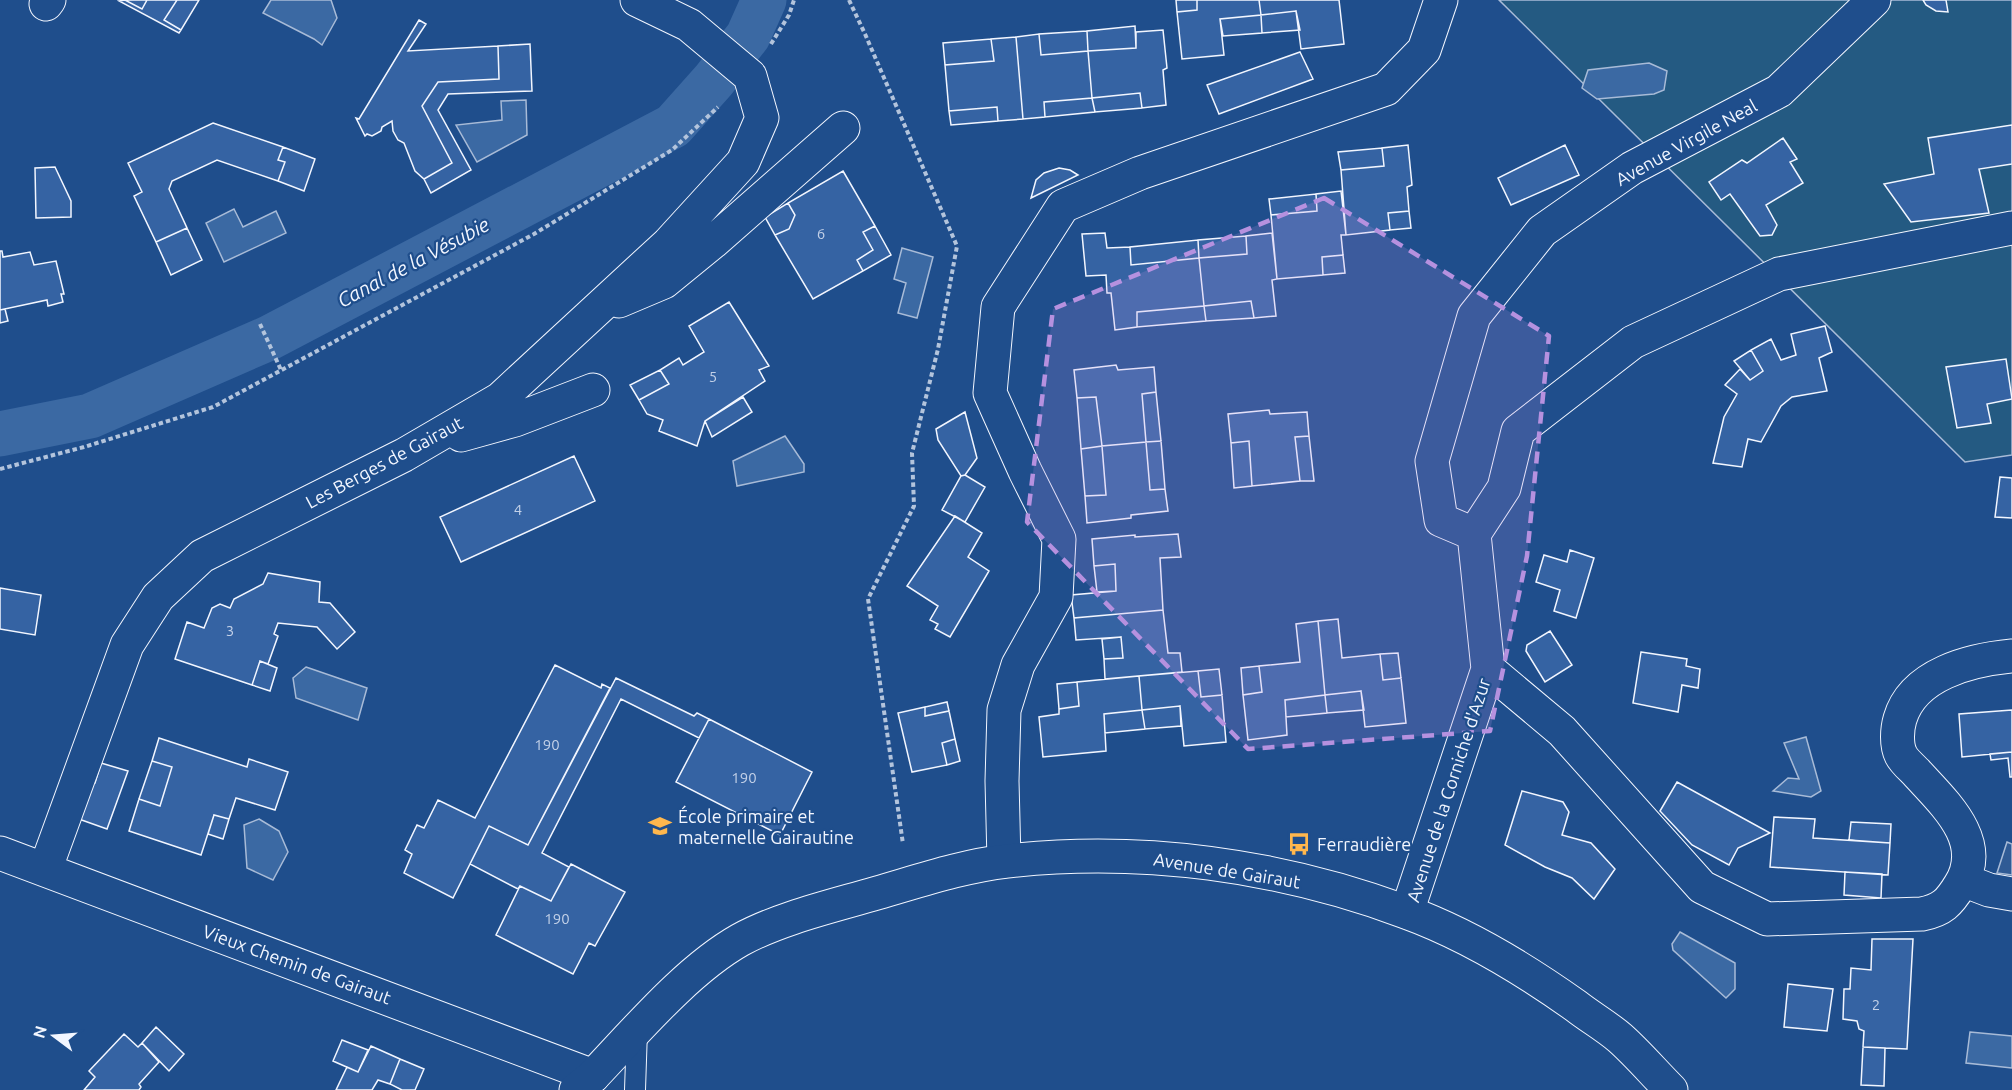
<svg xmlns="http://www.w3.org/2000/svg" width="2012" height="1090" font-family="Ubuntu,sans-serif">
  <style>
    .green { fill: #245a82; stroke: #a8bbd7; stroke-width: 1.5 }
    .parking { fill: #305b95; stroke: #a8bbd7; stroke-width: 1.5 }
    .water { fill: #3b69a3; stroke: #a8bbd7; stroke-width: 1.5 }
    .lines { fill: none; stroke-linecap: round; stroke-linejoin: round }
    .canal { stroke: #3b69a3; stroke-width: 45 }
    .building { fill: #3563a3; stroke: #f2f6ff; stroke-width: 1.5 }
    .service-casing { stroke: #f2f6ff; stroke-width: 22 }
    .minor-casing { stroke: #f2f6ff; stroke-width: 35 }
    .tertiary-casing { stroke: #f2f6ff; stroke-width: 35 }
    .path { stroke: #b3c4dc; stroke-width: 4; stroke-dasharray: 4.5 3; stroke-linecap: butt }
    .service { stroke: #1f4e8c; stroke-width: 20 }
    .minor { stroke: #1f4e8c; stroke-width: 33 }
    .tertiary { stroke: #1f4e8c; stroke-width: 33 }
    .marked { fill: #b691df; fill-opacity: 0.2; stroke: #b691df; stroke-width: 4.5; stroke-dasharray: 12 8; stroke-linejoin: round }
    .labels { text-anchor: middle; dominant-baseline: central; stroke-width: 4.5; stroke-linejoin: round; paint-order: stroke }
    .number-label { font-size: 15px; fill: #c3d1e8 }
    .street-label { font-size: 18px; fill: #f2f6ff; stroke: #1f4e8c }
    .poi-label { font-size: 18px; fill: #f2f6ff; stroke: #1f4e8c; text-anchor: start }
    .water-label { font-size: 20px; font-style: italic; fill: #f2f6ff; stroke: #1f4e8c }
  </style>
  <rect width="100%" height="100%" fill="#1f4e8c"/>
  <path class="green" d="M1499,0H2012V455L1965,462Z"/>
  <path class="parking" d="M2007,842L2012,844V875L1997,873Z"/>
  <path class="water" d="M271,0H331L337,18L322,45L314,39L263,13Z
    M1649,63L1667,71L1664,90L1654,94L1597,99L1582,88L1588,70Z
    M526,100L527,135L477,162L456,125L502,120L501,101Z
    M234,209L243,227L276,211L286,233L224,262L206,223Z
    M902,248L933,257L917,318L898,313L906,283L894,279Z
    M785,436L804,464V472L737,486L733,461Z
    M306,667L367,688L358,720L296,698L293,678Z
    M1806,737L1821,791L1811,797L1773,791L1788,778L1799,779L1784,743Z
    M259,819L279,831L288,852L273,880L247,868L244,825Z
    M1680,932L1735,963V989L1726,998L1673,950L1672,944Z
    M1970,1032L2012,1036V1068L1966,1063Z"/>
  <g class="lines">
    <path class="canal" d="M0,434L90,416L269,338L673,126L714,80L748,36L764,0"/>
  </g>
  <path class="building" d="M125,0H147L142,9Z
    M125,0L142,9L147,0H177L164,20L181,30L179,33L119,1Z
    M177,0H199L181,30L164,20Z
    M1176,0H1197V10L1177,12Z
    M1197,0H1259L1261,15L1220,19L1224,55L1182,59L1177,12L1197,10Z
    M1259,0H1339L1344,44L1301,49L1296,11L1261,15Z
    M1923,0H1946L1948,12L1936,11L1926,5Z
    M1296,11L1300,30L1262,33L1261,15Z
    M1261,15L1262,33L1223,36L1220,19Z
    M419,20L426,24L408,51L498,46L499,79L438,82L422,106L452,163L424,179L415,171L404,143L398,140L393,131L392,121L382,127L381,131L372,136L367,134L365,136L356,118L359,119Z
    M1135,26L1136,48L1088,51L1087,31Z
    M1163,30L1167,68L1163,70L1166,105L1142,108L1140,93L1092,98L1088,51L1136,48V32Z
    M1087,31L1088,51L1041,55L1039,34Z
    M1039,34L1041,55L1088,51L1092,98L1044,102L1045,117L1023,119L1016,37Z
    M1016,37L1023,119L998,121L997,107L949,111L945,65L994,61L991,39Z
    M991,39L994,61L945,65L943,43Z
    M530,44L532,91L448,94L438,110L471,170L431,193L424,179L452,163L422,106L438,82L499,79L498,46Z
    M1300,52L1313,79L1219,114L1207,85Z
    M1140,93L1142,108L1095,112L1092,98Z
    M1092,98L1095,112L1045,117L1044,102Z
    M997,107L998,121L951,125L949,111Z
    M213,123L283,147L278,160L285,162L278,181L217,160L172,181L169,189L187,228L156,242L134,196L142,192L128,163Z
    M2012,125V164L1979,169L1989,213L1911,222L1884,184L1934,174L1928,138Z
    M1783,138L1797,159L1790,162L1803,183L1766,205L1777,225L1772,235L1760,236L1730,194L1721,200L1709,182L1742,160L1747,163Z
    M1408,145L1412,185L1407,187L1409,211L1388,213L1390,230L1346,235L1341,170L1384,166L1382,148Z
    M1565,145L1579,175L1511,205L1498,178Z
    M283,147L315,159L304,191L278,181L285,162L278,160Z
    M1382,148L1384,166L1341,170L1338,152Z
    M55,167L71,201V217L36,218L35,168Z
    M1059,168L1070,170L1078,175L1031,198L1036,180L1044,173Z
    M843,171L875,226L863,232L873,250L857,260L863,271L813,299L775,235L789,229L795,215L788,203Z
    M1341,191L1346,235H1341L1343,255L1322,257L1323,275L1277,279L1271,215L1317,211L1316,194Z
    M1316,194L1317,211L1271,215L1269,199Z
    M788,203L795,215L789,229L775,235L765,217Z
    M1409,211L1411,228L1390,230L1388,213Z
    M875,226L891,255L863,271L857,260L873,250L863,232Z
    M187,228L202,260L171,275L156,242Z
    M1105,233L1107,248L1130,247L1131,265L1199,258L1204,306L1137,312V327L1115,330L1111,293H1107L1106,275L1086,276L1082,234Z
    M1272,233L1277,279L1272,280L1276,316L1254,318L1251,301L1204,306L1199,258L1247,254L1246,236Z
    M1246,236L1247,254L1199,258L1198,240Z
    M1198,240L1199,258L1131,265L1130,247Z
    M0,251H2L3,257L30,252L34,265L56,261L64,294H61L63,302L48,306L47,300L0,310Z
    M1343,255L1345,273L1323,275L1322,257Z
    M1251,301L1254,318L1206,321L1204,306Z
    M729,302L769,366L759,370L765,381L705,421L697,446L659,431L663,420L647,414L639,400L669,384L660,370L679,358L683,365L704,352L689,326Z
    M1204,306L1206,321L1137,327V312Z
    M5,309L8,321L0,323V310Z
    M1825,326L1832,352L1819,358L1827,391L1792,397L1781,406L1761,442L1748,439L1742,467L1713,463L1724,417L1737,394L1725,385L1740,369L1750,380L1763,371L1751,350L1771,339L1781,360L1796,355L1791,334Z
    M1751,350L1763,371L1750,380L1734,361Z
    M2006,359L2012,399L1987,404L1991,423L1957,428L1946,367Z
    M1116,365L1118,370L1154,367L1156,392L1142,394L1146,442L1102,446L1096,397L1077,398L1074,370Z
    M660,370L669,384L639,400L630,385Z
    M1156,392L1161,441L1146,442L1142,394Z
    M743,397L752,412L712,437L705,421Z
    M1096,397L1102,446L1081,449L1077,398Z
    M1269,410L1270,414L1307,412L1309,436L1295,437L1300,481L1252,486L1249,441L1231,443L1228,414Z
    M965,412L977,458L965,475L961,476L938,440L936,429Z
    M1309,436L1314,481H1300L1295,437Z
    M1161,441L1165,489L1150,490L1146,442Z
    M1249,441L1252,486L1234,488L1231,443Z
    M1146,442L1150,490L1165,489L1168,511L1131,515V518L1087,523L1085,496L1106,495L1102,446Z
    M1102,446L1106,495L1085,496L1081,449Z
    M574,456L595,501L461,562L440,517Z
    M965,475L985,487L965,522L942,510L961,476Z
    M2000,477L2012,478V518L1995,517Z
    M955,516L982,533L968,557L989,571L950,637L935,629L938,624L930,620L938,606L907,586Z
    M1178,534L1181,557L1160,558L1163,610L1074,618L1071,595L1116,591L1115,564L1094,566L1092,539L1135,535V537Z
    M1570,550L1594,558L1576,618L1554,611L1560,590L1536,582L1544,555L1567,562Z
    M1115,564L1116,591L1097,592L1094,566Z
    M268,573L320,582L319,602L330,603L355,632L337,649L317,627L278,623L274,634L278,636L268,664L260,661L252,685L175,659L187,622L204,628L212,608L220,604L230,608L234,599L263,584Z
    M0,588L41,595L35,635L0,629Z
    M1163,610L1168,653H1180L1182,672L1105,679L1104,659L1123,658L1121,637L1076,640L1074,618Z
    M1338,619L1342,658L1380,654L1383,680L1401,678L1406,723L1365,727L1361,691L1325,695L1318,621Z
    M1318,621L1325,695L1285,700L1287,735L1248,740L1243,695L1262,692L1259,666L1300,662L1296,624Z
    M1550,631L1572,665L1545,682L1526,651L1527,645Z
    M1121,637L1123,658L1104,659L1102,639Z
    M1641,652L1687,659L1686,666L1700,669L1698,688L1682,685L1678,712L1633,703Z
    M1398,653L1401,678L1383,680L1380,654Z
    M260,661L277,668L270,691L252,685Z
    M555,665L601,688L602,684L610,688L528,845L489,826L453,898L404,873L412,854L405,850L417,825L424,828L438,800L475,818Z
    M1259,666L1262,692L1243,695L1241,668Z
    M1219,669L1222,695L1201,697L1198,671Z
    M1198,671L1201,697L1222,695L1226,742L1184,746L1180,706L1142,710L1139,676Z
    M1139,676L1142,710L1104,714L1106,751L1043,757L1039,717L1059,714V709L1079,706L1077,682Z
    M616,678L694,716L697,713L709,719L699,738L621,699L542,853L569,867L551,901L520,886L518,889L470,864L489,826L528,845Z
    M1077,682L1079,706L1059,709L1057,684Z
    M1361,691L1364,710L1327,713L1325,695Z
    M1325,695L1327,713L1286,717L1285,700Z
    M947,702L949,711L925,716V707Z
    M1180,706L1181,726L1145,729L1142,710Z
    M925,707V716L949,711L955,739L942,743L947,765L912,772L898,713Z
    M1142,710L1145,729L1105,733L1104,714Z
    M2012,710V752L1962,757L1959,714Z
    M709,719L812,772L780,835L676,782Z
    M159,738L247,767L249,759L288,772L275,810L236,798L229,819L214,815L201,855L129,831L139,799L160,806L172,767L152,761Z
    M955,739L960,761L947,765L942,743Z
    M2012,752V777H2010L2008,758L1991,760L1990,754Z
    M152,761L172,767L160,806L139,799Z
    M101,763L128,771L107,829L76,818L89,782L95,783Z
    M1677,782L1770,833L1738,848L1729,865L1692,845L1660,811Z
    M1522,791L1563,802L1569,812L1562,835L1591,843L1615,869L1594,899L1572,878L1545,867L1505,845Z
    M214,815L229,819L223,839L208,834Z
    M1774,817L1815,819L1813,838L1890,843L1888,875L1770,867Z
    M1851,822L1891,824L1890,843L1849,840Z
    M571,864L625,892L595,946L589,943L573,974L496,935L520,886L551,901Z
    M1845,872L1882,874L1881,898L1844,895Z
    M1872,939H1913L1907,1049L1863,1047L1864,1031L1859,1029L1857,1021L1843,1019L1844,989H1850L1851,968L1871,970Z
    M1788,984L1833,989L1827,1031L1784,1027Z
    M156,1027L184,1054L169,1071L142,1043Z
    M124,1034L138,1047L142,1043L159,1062L139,1084L141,1087L139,1090H84L95,1077L89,1071Z
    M342,1040L368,1050L358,1072L333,1061Z
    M371,1046L400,1059L390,1084L378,1080L372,1090H336L347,1067L358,1072Z
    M1863,1047L1885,1048L1884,1086L1861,1085Z
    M400,1059L424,1069L415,1090H402L390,1084Z"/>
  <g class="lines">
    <g class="service-casing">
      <path id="service" d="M635,1090L637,1030"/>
    </g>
    <g class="minor-casing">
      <path id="minor" d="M46,4L49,0
        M619,301L664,282L713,242L843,128
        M461,435L515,420L593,390
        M1474,534L1441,520L1432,461L1474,316L1542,231L1632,168L1779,91L1874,0
        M1488,669L1562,731L1702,887L1767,919L1922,914C1942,910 1949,903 1960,885C1988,841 1943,802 1916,772C1911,767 1904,761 1901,755C1896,745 1897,729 1900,719C1913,674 1970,660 2012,656
        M0,853L593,1076
        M1004,861L1002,781L1004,710L1018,665L1056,597L1059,539L1025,471L990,393L998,307L1063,206L1140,173L1386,89L1424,50L1441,0
        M45,870L127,645L158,597L202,556L404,455L500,399L669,243L743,162L762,118L750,76L689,25L637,0
        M1963,880L1989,890L2012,894
        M1407,912L1488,669L1474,534L1504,488L1518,431L1633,342L1779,274L2012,228"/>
    </g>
    <g class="tertiary-casing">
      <path id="tertiary" d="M576,1090L593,1076C635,1032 687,970 740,940C780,918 833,906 877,893C919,881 963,866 1007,861C1141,846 1280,865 1406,912C1467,934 1524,969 1576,1006C1590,1017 1606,1026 1620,1038C1638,1054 1654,1073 1671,1090"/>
    </g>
    <path class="path" d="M849,0L865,34L957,246L938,349L912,453L914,506L868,599L903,844
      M771,44L789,15L794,0
      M260,324L281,370
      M0,469L84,447L213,407L534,234L672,150L718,107"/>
    <use href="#service" class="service"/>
    <use href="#minor" class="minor"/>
    <use href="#tertiary" class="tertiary"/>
  </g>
  <path class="marked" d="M1324,198L1549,336L1527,556L1490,731L1248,749L1027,522L1053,309Z"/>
  <defs>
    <g id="school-bare" transform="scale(1.8)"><path d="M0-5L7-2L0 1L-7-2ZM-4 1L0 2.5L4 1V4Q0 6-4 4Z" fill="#ffb74d" stroke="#1f4e8c" stroke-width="2.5" paint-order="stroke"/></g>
    <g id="bus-bare" transform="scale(1.8)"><path d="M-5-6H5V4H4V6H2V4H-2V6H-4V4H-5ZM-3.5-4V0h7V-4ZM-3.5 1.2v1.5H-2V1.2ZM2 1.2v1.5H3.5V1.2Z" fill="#ffb74d" stroke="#1f4e8c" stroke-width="2.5" paint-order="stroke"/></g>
  </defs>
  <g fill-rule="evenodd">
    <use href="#school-bare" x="660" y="826"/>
    <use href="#bus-bare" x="1299" y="844"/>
  </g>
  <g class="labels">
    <g class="number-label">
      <text x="821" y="233">6</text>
      <text x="713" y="376">5</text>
      <text x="518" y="509">4</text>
      <text x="230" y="630">3</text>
      <text x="547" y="744">190</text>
      <text x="744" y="777">190</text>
      <text x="557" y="918">190</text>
      <text x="1876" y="1004">2</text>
    </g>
    <g class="street-label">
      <text transform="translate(1686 142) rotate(-29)">Avenue Virgile Neal</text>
      <text transform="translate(384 462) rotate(-28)">Les Berges de Gairaut</text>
      <text transform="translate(1448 790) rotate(-72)">Avenue de la Corniche d'Azur</text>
      <text transform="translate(1227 870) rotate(9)">Avenue de Gairaut</text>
      <text transform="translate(297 964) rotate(20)">Vieux Chemin de Gairaut</text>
    </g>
    <g class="poi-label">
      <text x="678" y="816">École primaire et<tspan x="678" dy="21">maternelle Gairautine</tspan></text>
      <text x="1317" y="844">Ferraudière</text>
    </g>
    <g class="water-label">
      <text transform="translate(413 262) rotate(-28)">Canal de la Vésubie</text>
    </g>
  </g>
  <g transform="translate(54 1036) rotate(286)" stroke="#1f4e8c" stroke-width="4.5" paint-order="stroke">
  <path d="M0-4.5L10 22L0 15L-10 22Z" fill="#f2f6ff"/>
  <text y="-9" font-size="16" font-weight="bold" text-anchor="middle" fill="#f2f6ff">N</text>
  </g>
</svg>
